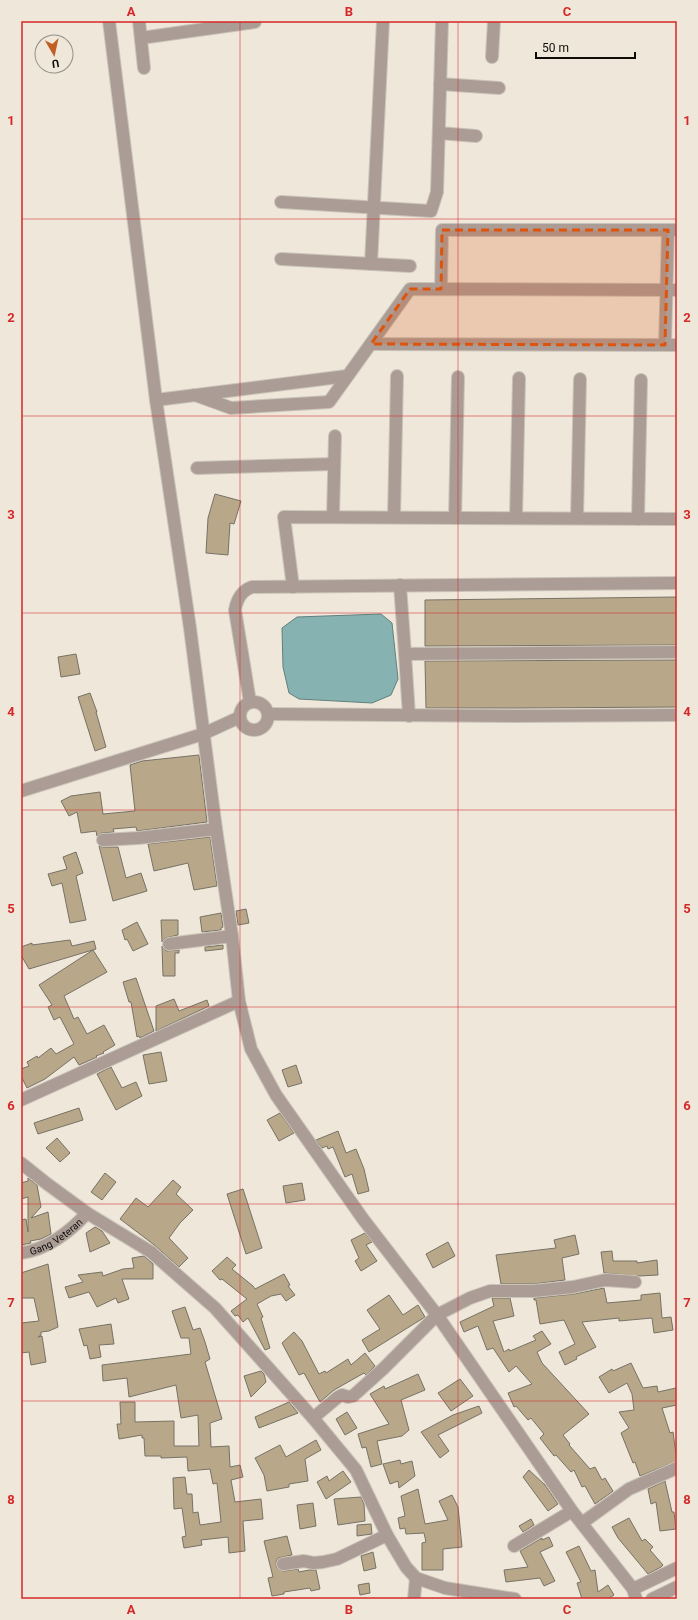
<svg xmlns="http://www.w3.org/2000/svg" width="698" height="1620" font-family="Roboto,sans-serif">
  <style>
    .water { fill: #86b2b1; stroke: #62807e }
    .building { fill: #b8a889; stroke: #777266 }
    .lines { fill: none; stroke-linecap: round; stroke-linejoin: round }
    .minor-casing { stroke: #cac4b8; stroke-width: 14 }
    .minor { stroke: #ac9c96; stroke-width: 12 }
    .marked { fill: #dd550c; fill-opacity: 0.2; stroke: #dd550c; stroke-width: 3; stroke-dasharray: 8 5; stroke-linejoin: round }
    .grid { fill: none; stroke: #d62828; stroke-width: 1; stroke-opacity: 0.55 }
    .labels { text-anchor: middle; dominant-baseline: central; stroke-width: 4; stroke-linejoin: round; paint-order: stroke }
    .street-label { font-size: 10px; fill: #0e0c08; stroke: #eee7da }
    .neatline { fill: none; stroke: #d62828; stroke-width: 1.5 }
    .grid-label { font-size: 13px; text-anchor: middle; font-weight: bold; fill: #d62828 }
  </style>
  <rect width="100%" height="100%" fill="#eee7da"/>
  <path class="water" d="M381,614L392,623L398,679L391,695L372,703L299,699L289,693L283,667L282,628L297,617Z"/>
  <path class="building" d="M215,494L241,501L234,524L230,523L228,555L206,553L208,518Z
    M677,597V645L425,646V600Z
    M76,654L80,674L61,677L58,657Z
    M677,660V707L521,708H426L425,661Z
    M90,693L97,712H96L106,747L95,751L78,697Z
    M199,755L207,822L137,831L136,827L113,829L114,832L102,833L97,836L96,831L81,833L77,812L69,816L61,801L71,796L100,792L103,814L135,811L130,765L142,761Z
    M210,837L217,886L194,890L188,863L154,871L148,844Z
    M99,846L103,847H118L126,878L141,873L147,891L113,901Z
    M76,852L83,873L76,876L86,920L70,923L62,883L52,886L48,874L67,869L63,857Z
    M246,909L249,923L238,925L236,911Z
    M221,913L223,927L221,928V930L202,932L200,917Z
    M161,920H178V935L165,938L162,942Z
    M137,922L148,944L133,951L127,939L125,940L122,930Z
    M70,940L72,946L94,941L96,949L29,969L21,955V947L32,943V945Z
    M223,945V949L205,951V947Z
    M162,946L166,951L179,950V953H175V976H163Z
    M93,950L107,972L64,996L74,1019L78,1017L87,1034L104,1025L115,1045L103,1052L104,1053L96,1056L97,1057L79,1065L74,1057L45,1079L27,1088L21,1076V1069L29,1066L27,1062L37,1056L38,1058L51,1048L56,1054L74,1044L60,1017L54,1020L48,1007L52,1005L39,985Z
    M136,978L154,1031L140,1038L139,1036L137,1037L131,1002H129L123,982Z
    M174,999L179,1011L207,1000L209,1006L156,1031V1006Z
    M161,1052L167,1081L149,1084L143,1055Z
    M296,1065L302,1083L288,1087L282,1070Z
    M111,1067L122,1088L136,1082L142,1096L116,1110L97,1074Z
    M79,1108L83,1120L38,1134L34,1123Z
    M280,1113L294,1133L279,1141L267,1120Z
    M338,1131L346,1153L356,1149L364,1169L369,1191L358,1194L352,1174L345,1177L333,1147L328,1149L327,1146L322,1148L316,1140Z
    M57,1138L70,1153L60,1162L46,1148Z
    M105,1173L116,1182L102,1200L91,1192Z
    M28,1178L37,1185L41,1207L31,1218L48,1212L51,1234L41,1239L30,1241L31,1243L21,1245V1220L26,1219L28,1232V1197L21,1199V1183L28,1181Z
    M173,1180L181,1187L176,1194L193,1210L180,1223L169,1238L188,1258L179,1267L153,1244L120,1219L136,1198L148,1207Z
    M302,1183L305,1200L286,1203L283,1186Z
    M243,1189L262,1248L246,1254L227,1194Z
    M95,1227L102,1231L110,1243L90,1252L86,1233Z
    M365,1233L372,1242L366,1245L377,1261L361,1271L355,1261L359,1258L351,1240Z
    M575,1235L579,1254L562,1258L565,1280L533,1284H501L496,1255L556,1248L554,1240Z
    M448,1242L455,1256L433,1268L426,1254Z
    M612,1251L613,1261H637V1263L657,1260L658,1275L639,1276L604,1273L601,1252Z
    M144,1256L153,1264V1279H122L129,1299L118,1303L116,1298L97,1307L89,1292L69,1298L65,1287L83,1282L78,1275L102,1272L103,1276L123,1269L134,1268L132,1258Z
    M227,1257L236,1265L232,1269L253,1286L255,1289L284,1274L290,1285L288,1286L295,1295L286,1301L281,1294L271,1296L257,1304L263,1317L261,1318L270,1348L265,1350L248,1318L243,1322L238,1315L235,1316L231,1311L247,1299L222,1279L220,1280L212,1271Z
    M48,1264L58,1327L49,1331L41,1332V1335L38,1337L42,1336L46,1362L31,1365L29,1352L21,1353V1323L39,1321L34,1298H21V1273Z
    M604,1288L607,1303L641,1300V1295L660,1293L662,1318L671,1317L673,1330L654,1333L652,1318L619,1321V1318L582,1322L596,1347L576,1357L577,1359L565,1365L559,1352L575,1344L564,1320L540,1324L536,1300H534V1298L574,1294Z
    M389,1295L403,1315L418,1305L425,1317L369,1352L362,1340L380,1329L367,1310Z
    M492,1298H510L514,1316L493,1321L504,1352L509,1349L510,1351L536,1340L533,1336L542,1331L551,1344L537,1352L542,1363L589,1414L563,1435L570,1444L569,1445L590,1469L595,1467L602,1480L605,1478L613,1491L595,1504L585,1486L582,1487L574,1470L571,1472L556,1455L554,1456L540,1438L544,1434L531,1418L528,1420L516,1406L514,1407L508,1393L532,1384L516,1366L509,1372L493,1348L487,1350L478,1326L464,1332L460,1322L494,1306Z
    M185,1307L193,1330L200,1328L205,1342L210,1359L205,1362L222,1419L210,1423L211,1447L229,1446L230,1467L240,1465L243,1477L231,1480L235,1502L261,1499L263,1519L243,1521L245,1551L229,1553L228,1537L201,1540L202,1545L184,1548L182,1537L186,1536L182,1508L174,1509L173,1478L185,1477L187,1494H192L193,1513L198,1512L200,1525L221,1522L217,1483L213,1484L210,1469L188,1471L187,1457L161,1458V1456H145L144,1438H142V1435L119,1439L117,1424H121L120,1402H135V1422L174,1421V1446H199L198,1415L181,1418L176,1385L129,1397L127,1378L103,1381L102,1365L191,1354L189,1338H181L172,1311Z
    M111,1324L114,1344L99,1345L101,1357L90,1359L87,1345L84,1346L79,1329Z
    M294,1332L302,1341L319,1374L325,1371L326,1373L348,1359L351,1365L365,1353L375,1366L366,1375L364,1373L334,1390L320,1402L304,1373L299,1375L282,1343Z
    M631,1363L643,1388L657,1386L658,1392L676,1388L677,1394V1405L662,1408L670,1433L673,1432L677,1461L640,1476L635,1462L633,1463L621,1433L629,1428L619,1412L634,1410L632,1394L627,1383L609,1393L599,1377L612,1369L613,1371Z
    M261,1371L264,1374L266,1382L251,1397L244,1376Z
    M418,1374L425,1390L401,1400L409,1430L402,1436L377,1441L382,1464L371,1467L366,1447L362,1448L358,1434L389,1424L370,1394L384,1386L385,1389Z
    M460,1379L473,1396L451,1411L438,1393Z
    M289,1402L298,1413L259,1428L255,1417Z
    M479,1406L482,1413L438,1435L449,1451L440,1458L421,1432L453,1415Z
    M347,1412L357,1428L345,1435L336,1419Z
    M316,1440L321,1450L305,1459L308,1481L289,1484V1487L267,1491L264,1475L255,1458L280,1445L286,1457Z
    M400,1460L401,1464L412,1461L415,1476L399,1488L398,1481L390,1484L383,1464Z
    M529,1470L545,1485L558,1504L548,1511L523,1477Z
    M343,1471L351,1482L326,1499L317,1482L327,1476L329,1481Z
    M665,1481L672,1512H674L676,1529L660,1531L656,1502L651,1504L648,1489Z
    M418,1489L425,1524L448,1520L439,1501L452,1495L458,1507L462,1547L443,1549V1570H422V1543L426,1542L424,1533L406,1534L405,1528L400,1529L398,1518L405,1516L401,1496Z
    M361,1497L364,1504L365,1521L338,1525L334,1499Z
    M313,1503L316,1526L300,1529L297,1505Z
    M629,1518L642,1541L645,1539L653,1547L650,1550L663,1565L661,1567L648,1574L618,1538L612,1527Z
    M531,1519L534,1525L523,1532L519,1526Z
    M371,1524L372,1534L357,1536V1525Z
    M287,1536L292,1555L278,1558L276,1562L277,1568L284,1571L298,1569L299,1572L309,1570H316L320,1589L311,1591L310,1588L284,1592V1594L272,1596L268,1578L273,1577L264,1541Z
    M549,1537L553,1546L540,1552L555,1581L544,1586L540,1578L506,1582L504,1570L528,1567L520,1551L542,1538V1540Z
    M579,1546L591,1571L595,1570L598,1592L608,1585L614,1595L608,1599H582L577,1583L581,1582L566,1552Z
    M373,1552L376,1568L364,1571L361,1556Z
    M369,1583L370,1593L360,1595L358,1585Z"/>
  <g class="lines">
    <g class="minor-casing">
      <g id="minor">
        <path d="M109,21L156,400L190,628L216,829L232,936L239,1001L251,1049L276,1095L323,1162L363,1219L437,1315L572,1511L633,1589L636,1599"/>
        <path d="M139,21L144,68"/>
        <path d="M141,38L255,22"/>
        <path d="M492,57L494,21"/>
        <path d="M440,84L499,88"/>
        <path d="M439,133L476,136"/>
        <path d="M281,202L431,211L437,192L442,21"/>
        <path d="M281,259L410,266"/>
        <path d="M371,264L383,21"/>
        <path d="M441,289L442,230H677"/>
        <path d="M371,344L677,345"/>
        <path d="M665,345L668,230"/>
        <path d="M195,395L231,408L329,402L410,289L677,290"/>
        <path d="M156,400L347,376"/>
        <path d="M197,468L334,464"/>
        <path d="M333,517L335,436"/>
        <path d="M394,517L397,376"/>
        <path d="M455,518L458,377"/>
        <path d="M516,518L519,378"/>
        <path d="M577,518L580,379"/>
        <path d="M638,519L641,380"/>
        <path d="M400,585L405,654L677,652"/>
        <path d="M293,587L284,517L677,519"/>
        <path d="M405,654L409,716"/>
        <path d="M250,702L235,610C237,599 241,591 252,587L677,583"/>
        <circle cx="254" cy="716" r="14"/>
        <path d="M268,714L521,716L677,715"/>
        <path d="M21,791L203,734L240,717"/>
        <path d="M103,840L138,838L216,829"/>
        <path d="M169,944L232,936"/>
        <path d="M21,1100L239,1001"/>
        <path d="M21,1163L46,1183L87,1213L151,1252L215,1308L313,1418L356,1470L387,1535L406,1567L416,1578L445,1588L515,1599"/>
        <path id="s1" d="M21,1253C46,1250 70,1232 87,1213"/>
        <path d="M313,1418L338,1397L342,1395L348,1397L353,1396L384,1368L437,1315L470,1298L490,1291H533L573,1287L605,1280L635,1282"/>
        <path d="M582,1523L629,1489L677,1468"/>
        <path d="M514,1546L572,1511"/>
        <path d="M283,1564L304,1561L314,1563L323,1562L337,1559L387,1535"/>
        <path d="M633,1589L677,1568"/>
        <path d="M414,1599L416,1578"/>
        <path d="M652,1599L677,1587"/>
      </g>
    </g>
    <use href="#minor" class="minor"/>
  </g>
  <path class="marked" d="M442,230H668L665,345L371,344L410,289H441Z"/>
  <path class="grid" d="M240,21V1599M458,21V1599M21,219H677M21,416H677M21,613H677M21,810H677M21,1007H677M21,1204H677M21,1401H677"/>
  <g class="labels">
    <g class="street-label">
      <text stroke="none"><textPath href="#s1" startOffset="39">Gang Veteran</textPath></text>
    </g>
  </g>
  <rect width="698" height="1620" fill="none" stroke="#eee7da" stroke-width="44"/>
  <g transform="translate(54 54) rotate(171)"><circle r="19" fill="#eee7da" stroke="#948f86"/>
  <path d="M0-3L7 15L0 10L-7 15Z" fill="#c15e24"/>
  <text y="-6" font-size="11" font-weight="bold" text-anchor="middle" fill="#0e0c08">U</text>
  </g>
  <path d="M536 52v6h99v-6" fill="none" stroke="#0e0c08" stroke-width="2"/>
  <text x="542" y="52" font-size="12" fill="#0e0c08" stroke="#eee7da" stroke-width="3" paint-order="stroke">50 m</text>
  <rect x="22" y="22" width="654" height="1576" class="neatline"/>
  <g class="grid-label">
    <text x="131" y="16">A</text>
    <text x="349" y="16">B</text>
    <text x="567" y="16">C</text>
    <text x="11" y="125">1</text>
    <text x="687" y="125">1</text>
    <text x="11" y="322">2</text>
    <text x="687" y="322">2</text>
    <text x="11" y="519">3</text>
    <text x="687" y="519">3</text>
    <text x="11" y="716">4</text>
    <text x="687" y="716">4</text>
    <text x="11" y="913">5</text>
    <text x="687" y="913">5</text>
    <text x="11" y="1110">6</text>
    <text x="687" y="1110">6</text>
    <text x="11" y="1307">7</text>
    <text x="687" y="1307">7</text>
    <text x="11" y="1504">8</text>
    <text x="687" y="1504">8</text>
    <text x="131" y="1614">A</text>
    <text x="349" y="1614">B</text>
    <text x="567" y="1614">C</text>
  </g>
</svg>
